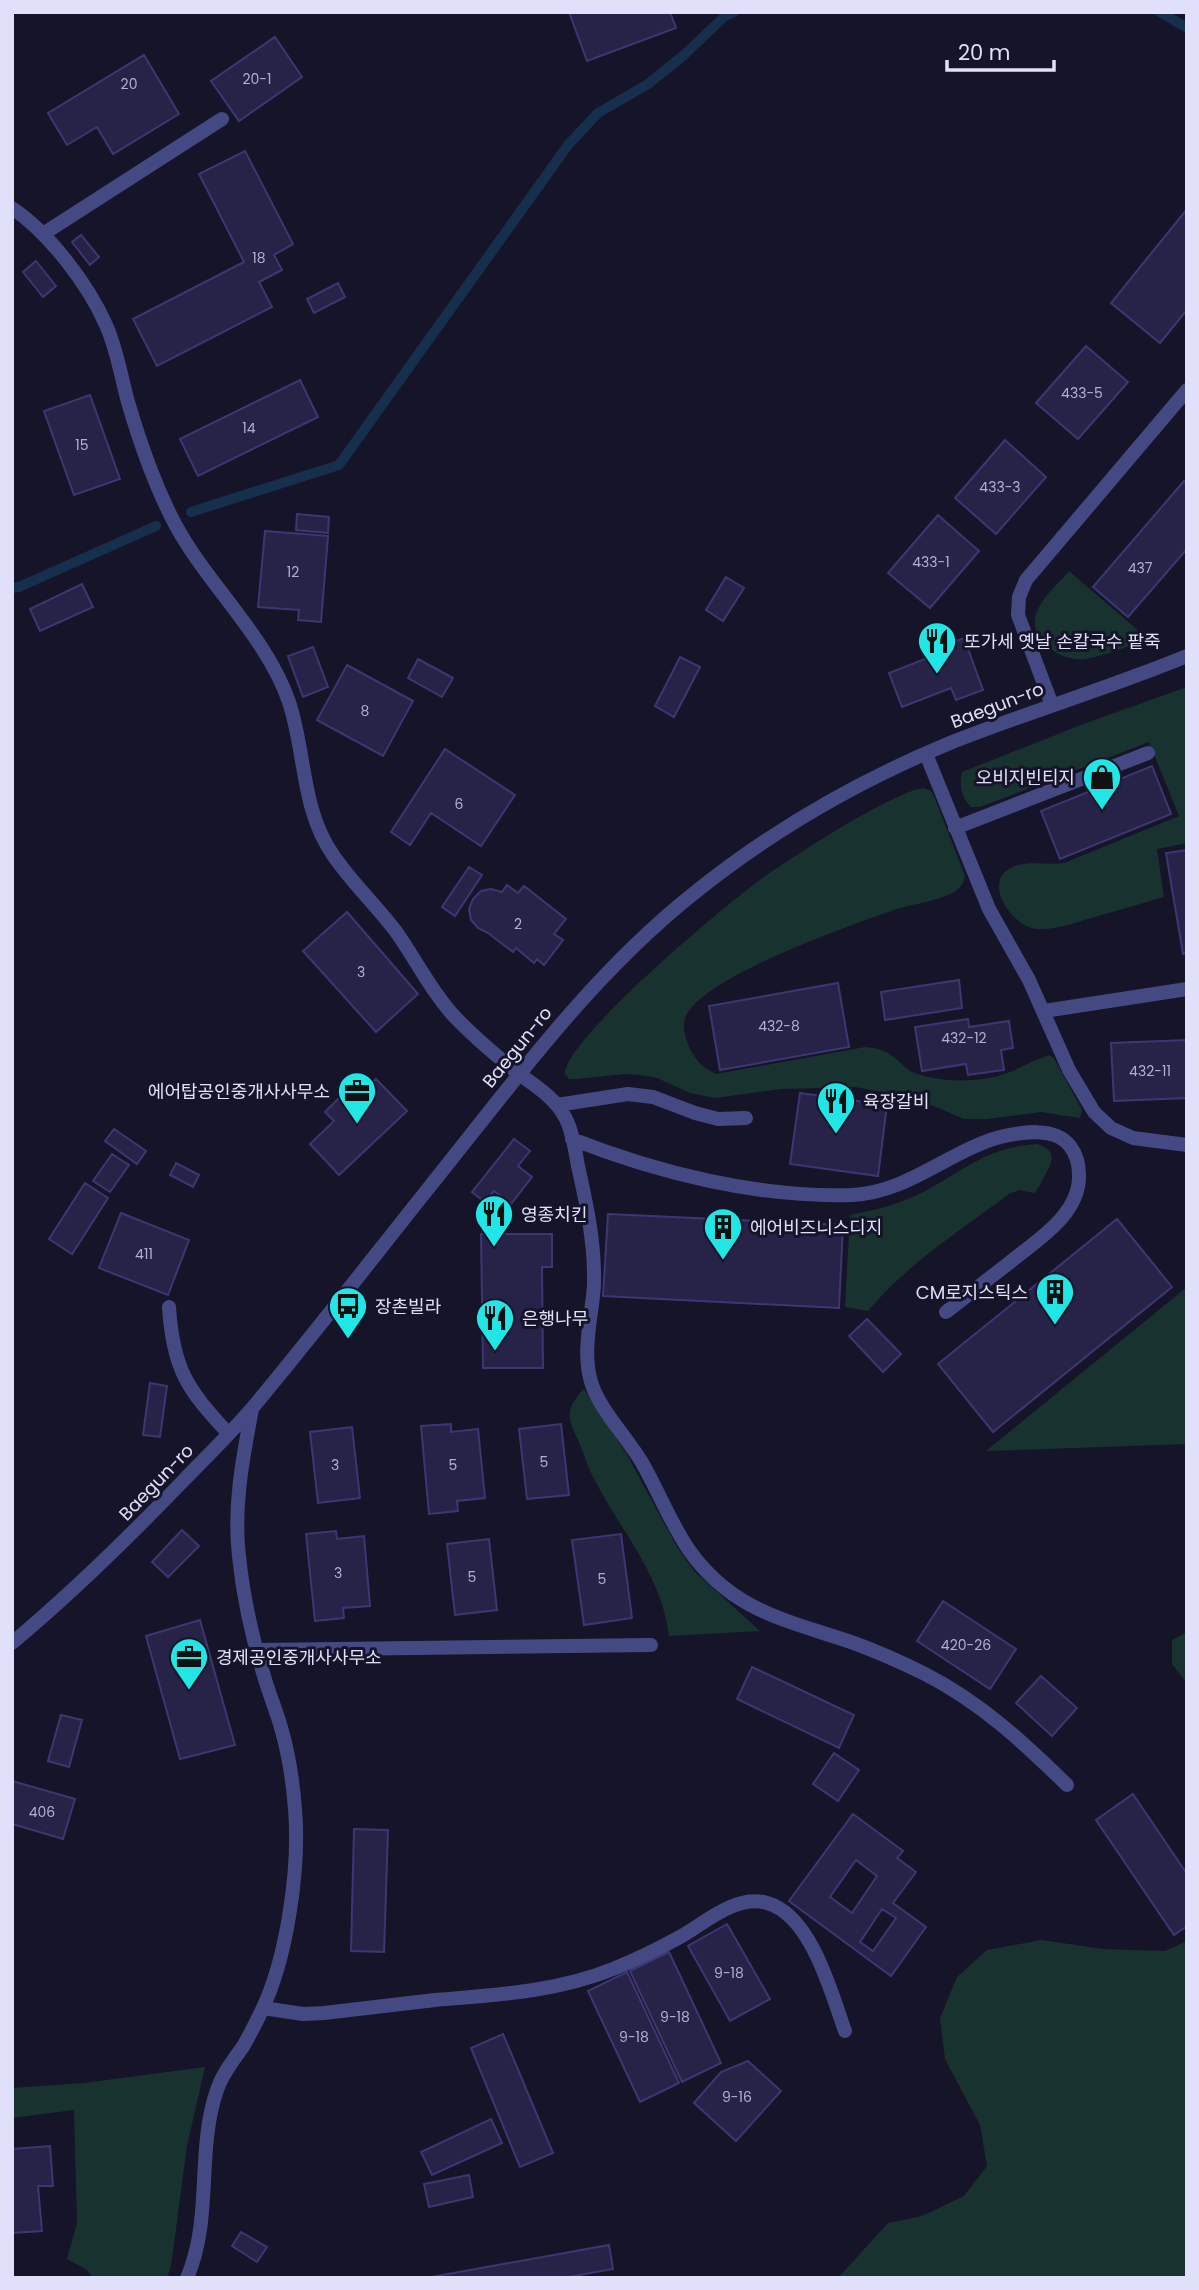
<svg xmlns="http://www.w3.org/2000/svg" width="1199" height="2290" font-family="Poppins,'Noto Sans KR',sans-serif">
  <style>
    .green { fill: #18332f }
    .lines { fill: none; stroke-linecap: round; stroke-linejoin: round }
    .stream { stroke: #162f4c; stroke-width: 10 }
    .building { fill: #262248; stroke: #3d3771; stroke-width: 2; fill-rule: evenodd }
    .service { stroke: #454983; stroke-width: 14 }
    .tertiary { stroke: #454983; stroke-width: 14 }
    .labels { text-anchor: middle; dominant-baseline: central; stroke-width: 6; stroke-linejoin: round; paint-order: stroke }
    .number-label { font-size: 14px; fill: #b2b0ce }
    .poi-label { font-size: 18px; fill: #e0e0fb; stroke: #161429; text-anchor: start }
    .street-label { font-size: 18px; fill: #e0e0fb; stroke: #161429 }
  </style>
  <rect width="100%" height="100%" fill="#161429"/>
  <path class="green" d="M1069,571L1148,639C1128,646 1106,656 1085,659C1062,662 1028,641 1036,614C1042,597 1058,584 1069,571Z
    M1187,687V843L1157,849L1164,897C1140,904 1116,911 1091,918C1075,923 1055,930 1038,929C1016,929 985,889 1006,871C1023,858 1044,866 1064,863L1179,816L1149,742L980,807H971C961,796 959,787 962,772L1086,723Z
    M924,788L931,791L934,796L965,876C964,881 962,886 958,889C945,900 913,904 897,909C854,924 700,977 685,1018C682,1026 685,1036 688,1044C694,1059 701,1067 716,1074L865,1047C876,1048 886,1050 895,1058C901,1062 905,1069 912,1072C938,1082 971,1083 998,1076C1016,1071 1031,1061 1049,1055L1054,1058L1082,1110L1080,1118L1041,1112L987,1119H964L936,1107L893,1094L855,1087L781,1089L715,1098L690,1093L657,1078L640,1075L625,1074L577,1079H569L565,1074C564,1039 736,895 771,872C808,847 846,823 885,803C898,797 910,790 924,788Z
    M1037,1144C1058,1151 1053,1161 1044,1177C1041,1183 1039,1188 1034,1193L1019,1190L1009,1194C961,1230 907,1264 868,1311L845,1307L850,1215C876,1210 900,1204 923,1192C966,1170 986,1147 1037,1144Z
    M1187,1287V1444L986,1451Z
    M584,1389L626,1453L677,1547L694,1571L760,1631L669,1636C662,1575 620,1530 593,1477C588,1468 585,1457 581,1447C577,1436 568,1424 570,1411C572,1402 578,1395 584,1389Z
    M1187,1632V1683L1172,1664V1640Z
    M1041,1940L1103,1949L1165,1951L1187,1941V2278H838L888,2223L922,2216L964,2196L987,2166L980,2125L945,2059L940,2018L957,1977L987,1950Z
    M205,2067L187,2146L171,2266L167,2278H93L87,2270L67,2259L77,2223L74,2110L12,2118V2088L84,2083Z"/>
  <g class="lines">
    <path class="stream" d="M1160,12L1187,28
      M191,512L339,465L568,145L598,113L648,84L684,55L725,16L734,12
      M12,588L19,587L156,526"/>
  </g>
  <path class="building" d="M569,12H670L676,28L587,61Z
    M275,37L302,77L239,121L211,81Z
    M144,55L179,114L113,154L97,127L67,145L48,113Z
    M245,151L293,244L274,255L282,270L259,282L272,307L157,366L133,319L244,262L199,174Z
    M1187,209V310L1160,343L1111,303Z
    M81,235L99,257L90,265L72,242Z
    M36,261L56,286L43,297L23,272Z
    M338,283L345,297L314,313L307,299Z
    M1086,346L1128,382L1078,439L1036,403Z
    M300,380L318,417L198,476L180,439Z
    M90,395L120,479L74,495L44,411Z
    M1005,440L1046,477L996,534L955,498Z
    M1184,481L1187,484V549L1128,617L1093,587Z
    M297,514L329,517L328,533L296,530Z
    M938,515L979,551L930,608L888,573Z
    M265,531L328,536L321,622L298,620L299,610L258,607Z
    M726,577L744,588L723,621L706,610Z
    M82,584L93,607L40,631L30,609Z
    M964,638L983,690L956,700L951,688L902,707L889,673L938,654L936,649Z
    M313,647L328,687L303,697L288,656Z
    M680,657L700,667L674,717L655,706Z
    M418,659L453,678L442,697L408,678Z
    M347,665L413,701L383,756L317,720Z
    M445,749L515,795L481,846L431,813L410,845L391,832Z
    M1152,766L1171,814L1060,859L1041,811Z
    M1187,850V953L1183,954L1166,853Z
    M469,867L482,875L455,916L442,907Z
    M507,885L518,893L524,886L566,919L554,934L563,940L544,965L537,959L534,963L516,948L513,952L488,933L478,928L471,920L469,909L473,899L481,891L491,889L502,892Z
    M347,912L418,994L376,1032L303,951Z
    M959,980L962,1008L885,1020L881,992Z
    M838,983L849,1047L720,1070L709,1006Z
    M968,1019L969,1027L1009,1021L1013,1048L1001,1050L1004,1070L968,1075L966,1064L922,1071L915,1027Z
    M1187,1040V1098L1114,1101L1111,1043Z
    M376,1079L407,1111L339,1175L310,1144L334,1121L325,1112L344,1093L352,1102Z
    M800,1093L887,1105L878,1176L790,1164Z
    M114,1129L146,1151L137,1164L105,1141Z
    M514,1139L530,1151L518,1166L532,1177L511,1204L494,1191L485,1202L472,1192Z
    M112,1154L129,1165L110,1192L93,1181Z
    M176,1163L199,1175L193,1187L170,1175Z
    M85,1183L108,1198L72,1254L49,1239Z
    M121,1213L189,1240L168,1295L99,1268Z
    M608,1214L843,1225L839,1308L603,1296Z
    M1117,1219L1172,1287L993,1432L938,1364Z
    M481,1234H552V1267H542L543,1368H483Z
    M867,1319L901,1354L883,1372L849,1336Z
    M150,1383L167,1386L160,1437L143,1435Z
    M451,1424V1432L478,1429L485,1498L457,1501L458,1511L429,1514L421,1426Z
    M561,1424L569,1495L527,1499L519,1429Z
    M352,1427L360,1498L318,1503L310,1432Z
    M182,1530L199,1546L168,1577L152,1562Z
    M336,1531L337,1539L364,1536L370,1606L343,1608L344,1618L315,1621L306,1534Z
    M621,1534L632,1618L584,1625L572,1540Z
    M489,1539L497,1610L455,1615L447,1544Z
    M943,1601L1016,1649L990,1689L917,1641Z
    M200,1620L235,1745L180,1759L146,1636Z
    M752,1667L854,1715L839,1748L737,1699Z
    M1041,1676L1077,1708L1052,1736L1016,1703Z
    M61,1715L82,1720L69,1767L48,1761Z
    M834,1753L859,1770L838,1801L813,1784Z
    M12,1781L75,1799L63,1839L12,1824Z
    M1133,1794L1187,1874V1926L1174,1935L1096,1820Z
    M853,1814L903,1851L897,1858L916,1872L893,1903L926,1927L891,1976L789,1901ZM856,1860L877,1876L852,1913L830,1897ZM882,1909L896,1918L873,1951L860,1942Z
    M354,1829L388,1830L384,1952L351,1951Z
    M727,1924L770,1999L730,2021L688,1946Z
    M669,1952L721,2063L682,2082L630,1971Z
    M627,1972L679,2083L640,2102L588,1991Z
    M503,2034L553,2153L520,2167L471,2048Z
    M748,2061L781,2091L736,2141L694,2103L721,2072Z
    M491,2119L502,2143L432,2175L421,2152Z
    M50,2146L53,2186H38L42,2231L12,2233V2149Z
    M469,2175L473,2197L429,2207L424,2184Z
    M241,2232L267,2247L257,2262L232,2246Z
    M609,2245L613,2269L563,2278H426Z"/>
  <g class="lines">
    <path class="service" d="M12,208C49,233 88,284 106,325C117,349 121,377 128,402C140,443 155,486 175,524C207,584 267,637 289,702C306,753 301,809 333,855C352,883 377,906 397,933C416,960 431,991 454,1016C472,1035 493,1053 514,1070C532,1084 554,1096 565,1117C573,1132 575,1150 578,1166C587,1206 595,1244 594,1285C592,1317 581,1353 592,1385C600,1409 627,1438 641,1461C658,1490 670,1522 689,1550C732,1611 786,1620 851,1642C876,1651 901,1662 925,1674C980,1702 1023,1742 1067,1785
      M43,234L222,119
      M1052,705L1018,615L1019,597L1026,580L1187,390
      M926,754L989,909L1029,980L1069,1070L1094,1112L1111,1128L1133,1138L1187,1145
      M955,828L1148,753
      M1044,1011L1187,989
      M557,1105L628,1094L653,1097L695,1113L718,1119L746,1118
      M572,1139C658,1173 759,1198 852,1195C907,1193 949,1151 1000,1137C1021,1132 1055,1126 1070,1146C1077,1155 1079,1164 1079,1175C1080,1215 1037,1240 1009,1263C988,1279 967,1296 946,1312
      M169,1307C173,1369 187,1389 228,1433
      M258,1650L651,1645
      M263,2008L303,2014L324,2013C361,2009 398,2004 435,2000C495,1995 556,1992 613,1969C636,1960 658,1949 680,1937C705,1923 736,1894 767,1903C811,1915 831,1992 845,2031
      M187,2278C213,2218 196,2150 217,2090C223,2072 234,2060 244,2045C250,2034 256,2023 261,2012C287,1959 300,1868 295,1809C293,1783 289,1756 282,1731C277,1712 269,1694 264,1676C252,1637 243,1596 239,1556C233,1507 243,1457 252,1409"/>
    <path class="tertiary" d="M12,1643C73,1592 129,1537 183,1481C207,1456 232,1432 254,1406C314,1334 372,1259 431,1185C513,1083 590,976 693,894C771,831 858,781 950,743C1028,712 1109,688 1187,656"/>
  </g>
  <defs>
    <g id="restaurant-pin" transform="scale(2.0125)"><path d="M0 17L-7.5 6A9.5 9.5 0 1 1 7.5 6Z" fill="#22e5e5" stroke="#161429"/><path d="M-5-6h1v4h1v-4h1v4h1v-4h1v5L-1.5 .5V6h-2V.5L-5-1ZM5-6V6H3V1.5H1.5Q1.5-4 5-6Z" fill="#111"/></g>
    <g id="shop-pin" transform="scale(2.0125)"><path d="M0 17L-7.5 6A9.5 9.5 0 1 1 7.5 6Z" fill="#22e5e5" stroke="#161429"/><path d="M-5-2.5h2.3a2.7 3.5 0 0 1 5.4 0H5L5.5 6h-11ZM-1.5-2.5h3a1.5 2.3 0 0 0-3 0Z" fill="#111"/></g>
    <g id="office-pin" transform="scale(2.0125)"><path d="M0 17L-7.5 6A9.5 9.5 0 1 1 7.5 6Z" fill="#22e5e5" stroke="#161429"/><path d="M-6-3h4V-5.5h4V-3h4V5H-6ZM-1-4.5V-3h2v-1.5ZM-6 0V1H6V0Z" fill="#111"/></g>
    <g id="building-pin" transform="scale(2.0125)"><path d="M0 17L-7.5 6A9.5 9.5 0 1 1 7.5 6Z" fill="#22e5e5" stroke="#161429"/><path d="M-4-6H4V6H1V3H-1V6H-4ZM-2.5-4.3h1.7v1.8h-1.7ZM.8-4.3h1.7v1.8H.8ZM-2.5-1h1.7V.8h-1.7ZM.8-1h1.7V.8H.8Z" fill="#111"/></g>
    <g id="bus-pin" transform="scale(2.0125)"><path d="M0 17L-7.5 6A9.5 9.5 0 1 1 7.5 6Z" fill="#22e5e5" stroke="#161429"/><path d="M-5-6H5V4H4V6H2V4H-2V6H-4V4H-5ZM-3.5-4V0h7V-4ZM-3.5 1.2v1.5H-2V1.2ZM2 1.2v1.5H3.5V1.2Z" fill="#111"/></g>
  </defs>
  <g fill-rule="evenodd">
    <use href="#restaurant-pin" x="937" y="641"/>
    <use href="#shop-pin" x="1102" y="777"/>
    <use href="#office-pin" x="357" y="1091"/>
    <use href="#restaurant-pin" x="836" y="1101"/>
    <use href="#restaurant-pin" x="494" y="1214"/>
    <use href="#building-pin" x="723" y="1227"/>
    <use href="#building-pin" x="1055" y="1292"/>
    <use href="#bus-pin" x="348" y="1306"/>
    <use href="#restaurant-pin" x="495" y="1318"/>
    <use href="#office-pin" x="189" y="1657"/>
  </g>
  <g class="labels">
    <g class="number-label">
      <text x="257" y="79">20-1</text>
      <text x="129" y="84">20</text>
      <text x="259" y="258">18</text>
      <text x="1082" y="393">433-5</text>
      <text x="249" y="428">14</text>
      <text x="82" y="445">15</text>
      <text x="1000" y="487">433-3</text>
      <text x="931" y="562">433-1</text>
      <text x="1140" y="568">437</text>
      <text x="293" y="572">12</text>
      <text x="365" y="711">8</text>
      <text x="459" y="804">6</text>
      <text x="518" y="924">2</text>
      <text x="361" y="972">3</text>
      <text x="779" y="1026">432-8</text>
      <text x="964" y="1038">432-12</text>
      <text x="1150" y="1071">432-11</text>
      <text x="144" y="1254">411</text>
      <text x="544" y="1462">5</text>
      <text x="335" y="1465">3</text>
      <text x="453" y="1465">5</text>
      <text x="338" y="1573">3</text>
      <text x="472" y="1577">5</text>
      <text x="602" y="1579">5</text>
      <text x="966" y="1645">420-26</text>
      <text x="42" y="1812">406</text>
      <text x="729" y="1973">9-18</text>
      <text x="675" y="2017">9-18</text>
      <text x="634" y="2037">9-18</text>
      <text x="737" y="2097">9-16</text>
    </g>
    <g class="poi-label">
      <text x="964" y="641">또가세 옛날 손칼국수 팥죽</text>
      <text x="1075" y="777" text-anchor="end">오비지빈티지</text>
      <text x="330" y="1091" text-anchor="end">에어탑공인중개사사무소</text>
      <text x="863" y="1101">육장갈비</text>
      <text x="521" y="1214">영종치킨</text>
      <text x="750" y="1227">에어비즈니스디지</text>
      <text x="1028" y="1292" text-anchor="end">CM로지스틱스</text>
      <text x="375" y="1306">장촌빌라</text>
      <text x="522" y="1318">은행나무</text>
      <text x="216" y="1657">경제공인중개사사무소</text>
    </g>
    <g class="street-label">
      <text transform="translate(997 705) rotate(-21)">Baegun-ro</text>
      <text transform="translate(517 1047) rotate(-51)">Baegun-ro</text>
      <text transform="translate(156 1482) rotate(-46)">Baegun-ro</text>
    </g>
  </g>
  <rect width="1199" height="2290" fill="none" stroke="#e0e0fb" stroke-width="28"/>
  <path d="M947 60v10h107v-10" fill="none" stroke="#e0e0fb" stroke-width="3.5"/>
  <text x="958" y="60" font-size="21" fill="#e0e0fb" stroke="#161429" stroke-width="5" paint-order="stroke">20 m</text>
</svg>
